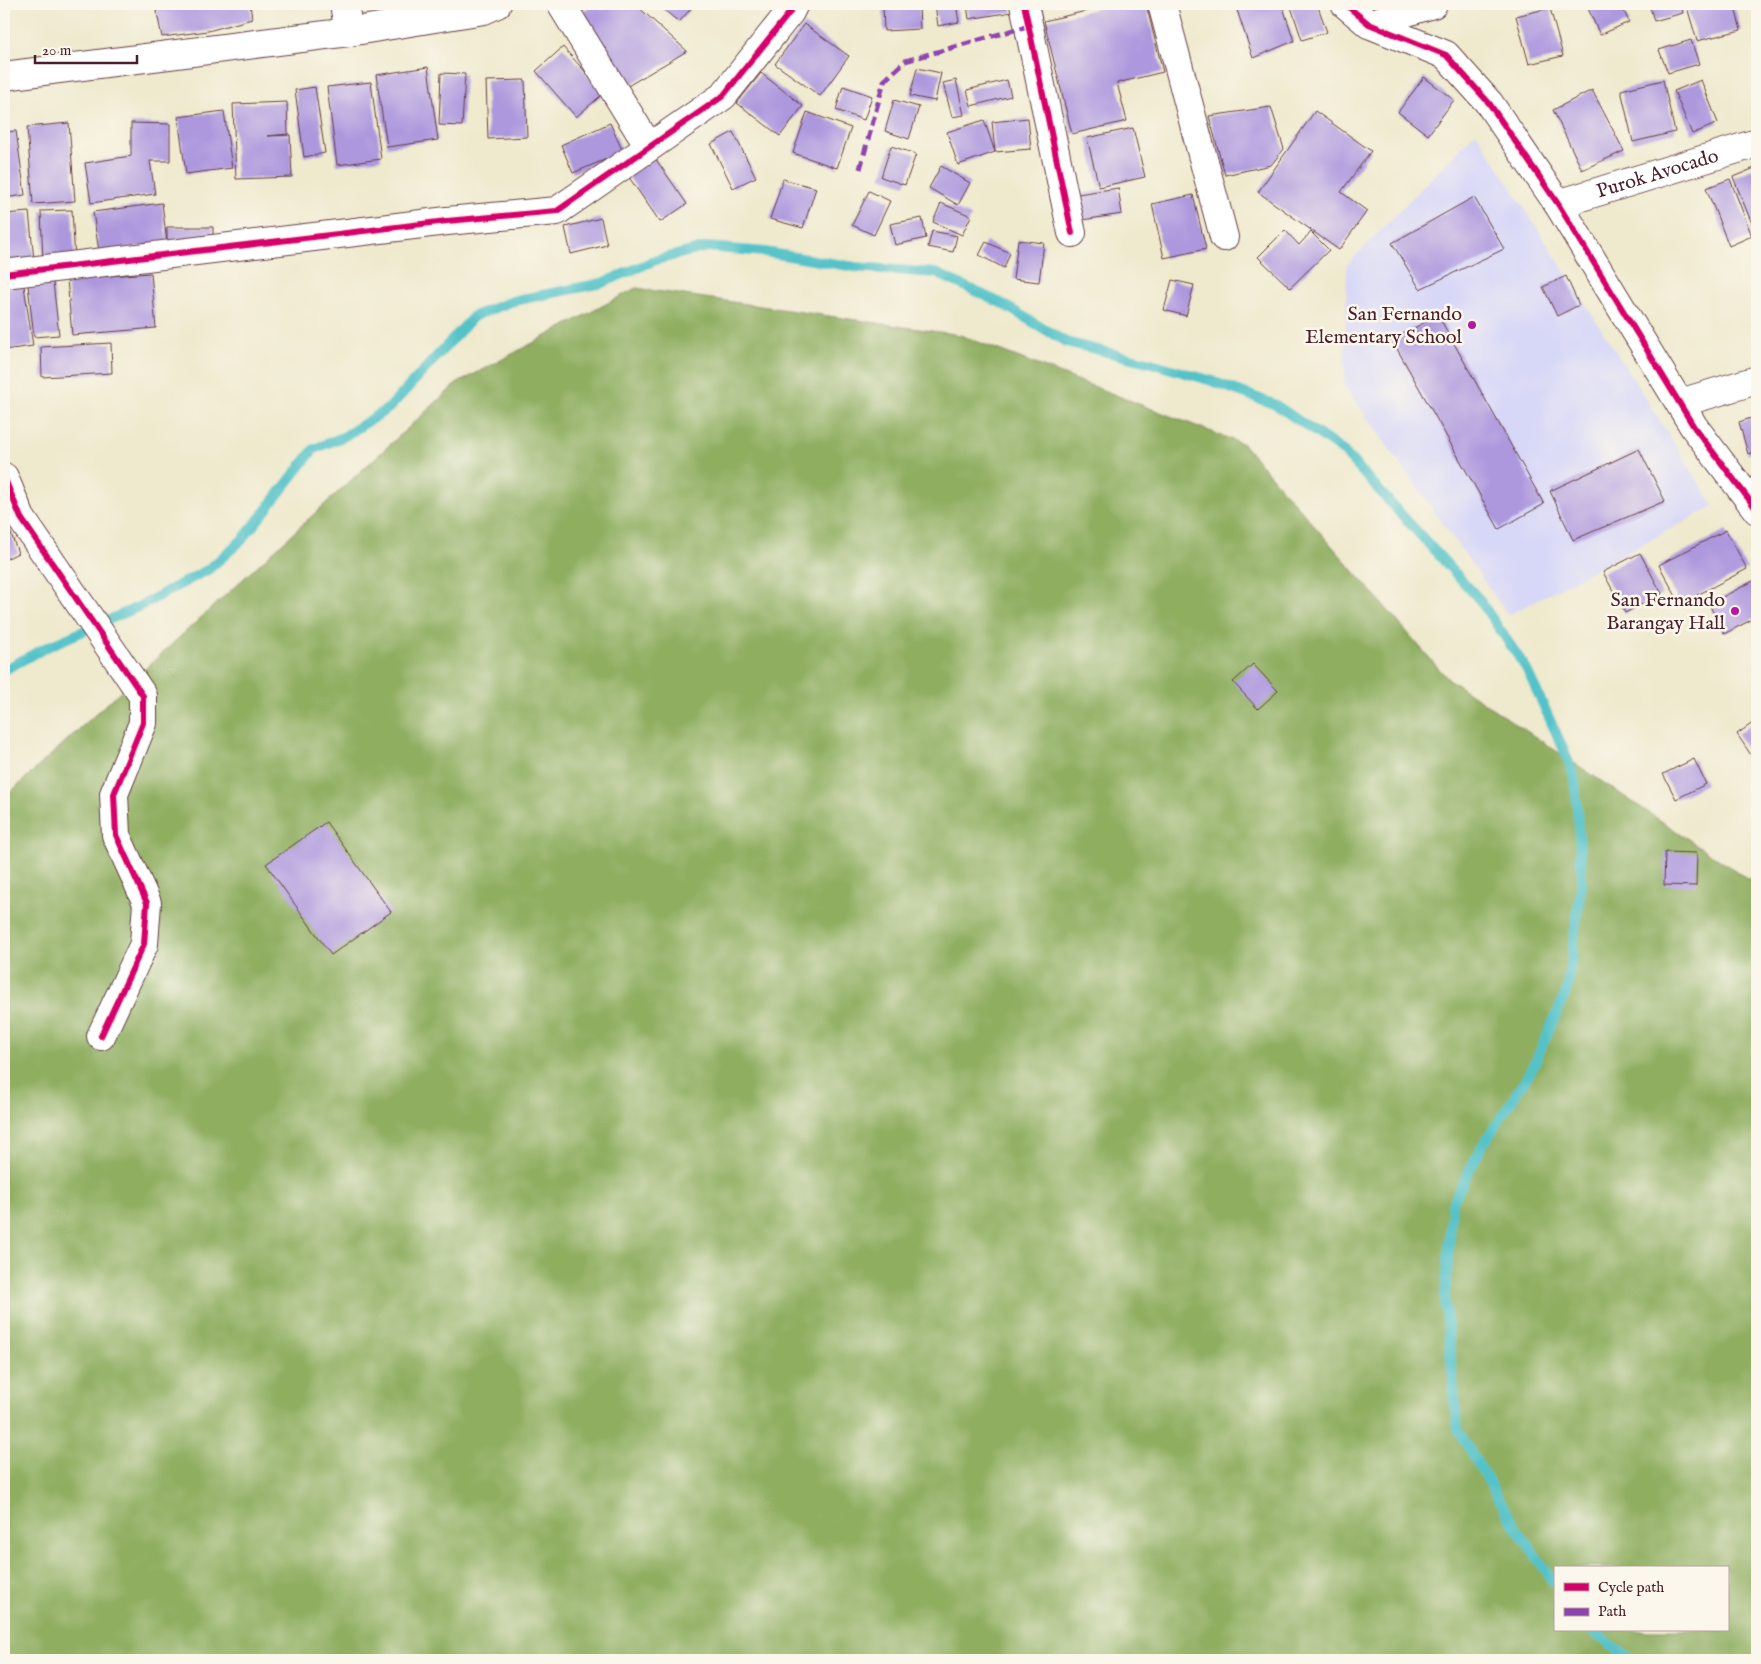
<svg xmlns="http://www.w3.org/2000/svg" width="1761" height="1664" font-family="'IM FELL English',serif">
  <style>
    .built { fill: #d7d7f8 }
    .forest { fill: #8fae61; stroke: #6c6646; fill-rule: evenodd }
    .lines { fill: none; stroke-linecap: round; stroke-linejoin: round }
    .stream { stroke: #54c2c9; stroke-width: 10 }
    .building { fill: #ad98de }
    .minor-casing { stroke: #633d43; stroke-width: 30 }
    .minor { stroke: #fff; stroke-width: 28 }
    .quiet { stroke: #8e44ad; stroke-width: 5; stroke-dasharray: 10 5; stroke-linecap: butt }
    .cycleway-casing { stroke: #fbf7ec; stroke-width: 9 }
    .cycleway { stroke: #d6006c; stroke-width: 6 }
    .poi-dot { fill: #b5179e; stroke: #fbf7ec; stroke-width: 2 }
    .labels { text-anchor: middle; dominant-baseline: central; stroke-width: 5; stroke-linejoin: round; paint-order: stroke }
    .street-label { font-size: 20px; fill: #4a1f2b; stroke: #fbf7ec }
    .poi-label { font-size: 20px; fill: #4a1f2b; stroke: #fbf7ec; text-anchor: end }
  </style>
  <rect width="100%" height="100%" fill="#fbf7ec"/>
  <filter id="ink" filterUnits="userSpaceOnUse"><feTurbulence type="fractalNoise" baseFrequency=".02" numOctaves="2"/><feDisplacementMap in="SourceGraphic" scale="10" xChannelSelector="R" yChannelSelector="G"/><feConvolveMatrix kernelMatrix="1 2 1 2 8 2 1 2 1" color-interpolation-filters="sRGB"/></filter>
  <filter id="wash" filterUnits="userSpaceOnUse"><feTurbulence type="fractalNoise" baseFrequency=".0096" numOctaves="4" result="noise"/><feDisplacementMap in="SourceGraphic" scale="20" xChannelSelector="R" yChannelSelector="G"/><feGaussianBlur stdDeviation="1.12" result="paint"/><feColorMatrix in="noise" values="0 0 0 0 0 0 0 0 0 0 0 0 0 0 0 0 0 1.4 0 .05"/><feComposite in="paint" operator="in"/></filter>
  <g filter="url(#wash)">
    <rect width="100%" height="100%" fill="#efe9cd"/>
    <path class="built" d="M1476,132L1714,506L1508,615L1344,385L1347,265Z"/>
    <path class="forest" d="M636,288L960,335L1243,444L1447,678L1748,879L1757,877V1660H4V798L456,384ZM1555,1568H1727V1630H1555Z"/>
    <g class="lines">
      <path class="stream" d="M4,670L47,647L138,607L209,569L243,539L314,449L345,436L389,408L474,316L513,301L602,283L656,260L707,247L765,252L855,267L936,273L1001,303L1066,342L1151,363L1209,380L1276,405L1343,451L1479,599L1526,668L1564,750L1575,779L1582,878L1567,990L1531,1071L1481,1148L1452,1204L1445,1300L1458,1430L1513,1523L1555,1584
        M1590,1630L1632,1660"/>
    </g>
    <g id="blocks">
      <path class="building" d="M155,4H250L252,19L208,31L162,37Z
        M378,4H419V5L380,11Z
        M595,4H635L687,51L626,87L581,12Z
        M657,4H695L679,22Z
        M883,4H919L920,29L884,31Z
        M935,4H956L959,22L938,26Z
        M967,4H1011L1012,12L969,19Z
        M1098,4H1146L1163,72L1117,83L1127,121L1072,134L1044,21L1099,8Z
        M1244,4H1282L1294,41L1253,58L1236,7Z
        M1290,4H1317L1327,32L1302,40Z
        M1586,4H1621L1629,22L1600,35Z
        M1649,4H1681L1683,13L1654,21Z
        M1698,4H1734L1741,30L1697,41L1687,7Z
        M1550,8L1563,56L1529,64L1516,16Z
        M804,24L849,56L820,96L775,64Z
        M1691,40L1699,64L1668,73L1659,50Z
        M563,47L604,93L576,117L536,71Z
        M428,67L438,140L387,147L376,75Z
        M917,68L941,73L935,101L910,96Z
        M441,73L465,74L462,126L439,125Z
        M761,73L803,106L780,136L737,103Z
        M1424,77L1454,100L1428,135L1398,112Z
        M525,80L527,137L488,139L486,81Z
        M956,80L964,115L952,117L943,83Z
        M1007,80L1011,96L971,106L967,90Z
        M1663,80L1675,132L1633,142L1621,90Z
        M1701,80L1718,123L1692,134L1674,91Z
        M371,82L381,159L337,165L327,87Z
        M843,86L872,96L864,120L836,110Z
        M315,87L325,153L304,157L295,90Z
        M1592,90L1624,151L1582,170L1553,110Z
        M894,100L919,107L909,139L885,131Z
        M287,102L288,134L267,136L290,135L292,177L236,179L233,104Z
        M1271,107L1284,149L1271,165L1225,175L1209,116Z
        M224,111L232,168L186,174L178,117Z
        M1315,111L1371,151L1341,192L1367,211L1339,250L1258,192Z
        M807,112L851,128L837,168L793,153Z
        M1028,118L1031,149L995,152L992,122Z
        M984,120L995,152L958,165L947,132Z
        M69,123L75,201L33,204L27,127Z
        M131,123L170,124V161H150L155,194L91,203L85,163L131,156Z
        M610,123L623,152L573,173L561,145Z
        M1133,128L1145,177L1099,187L1087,138Z
        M16,131L25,195L4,198V132Z
        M733,132L756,177L733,188L711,144Z
        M891,146L916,154L905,185L881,177Z
        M655,158L687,204L660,222L628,176Z
        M941,166L970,183L958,205L929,188Z
        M1757,167V236L1733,177Z
        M783,179L816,188L803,228L770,219Z
        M1730,179L1752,236L1729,246L1706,188Z
        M1118,188L1122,214L1082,220L1078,194Z
        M869,191L890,201L874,235L852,225Z
        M1193,195L1206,249L1164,258L1152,204Z
        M1474,197L1504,249L1420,289L1392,243Z
        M162,203L167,243L99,252L93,212Z
        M941,203L971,216L962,235L933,222Z
        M72,210L75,261L43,262L41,211Z
        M29,212L34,260L4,262V214Z
        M601,218L607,245L571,254L565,227Z
        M922,218L926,238L895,245L890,224Z
        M167,227H213V243H167Z
        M1285,230L1299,245L1311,232L1329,250L1290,288L1258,257Z
        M932,231L957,236L953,252L928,247Z
        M1018,240L1044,243L1039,282L1013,279Z
        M986,242L1010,253L1004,268L979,255Z
        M151,273L156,328L72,335L67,279Z
        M1566,276L1579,305L1557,316L1543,287Z
        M1172,280L1194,285L1186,316L1164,310Z
        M53,282L59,335L34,337L28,285Z
        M24,286L33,346L4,350V288Z
        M1438,315L1544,504L1499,529L1392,340Z
        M111,343L112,373L42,377L41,347Z
        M1757,416V451L1748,454L1739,422Z
        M1639,449L1665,501L1573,540L1550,491Z
        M4,514L18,553L4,560Z
        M1726,530L1747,569L1680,604L1659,565Z
        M1640,553L1662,594L1625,613L1603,572Z
        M1757,579V617L1724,634L1709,604Z
        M1253,664L1278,691L1258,709L1233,682Z
        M1757,720V764L1737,734Z
        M1694,759L1706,784L1676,799L1663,774Z
        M326,822L391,912L331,955L266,864Z
        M1665,852L1697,853L1696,886L1664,885Z"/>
    </g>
  </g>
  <g filter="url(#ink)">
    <use href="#blocks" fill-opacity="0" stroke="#633d43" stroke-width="1"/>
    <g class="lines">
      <g class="minor-casing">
        <g id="minor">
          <path d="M344,4L349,32"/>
          <path d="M561,4L649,147"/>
          <path d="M1024,4L1072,233"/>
          <path d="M1162,4L1224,237"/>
          <path d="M1345,4L1369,24L1446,55L1489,103L1558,204L1694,427L1757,510"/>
          <path d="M1369,24L1433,4"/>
          <path d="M4,76L349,32L484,10L497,4"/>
          <path id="s1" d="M1558,204L1757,143"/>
          <path d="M4,274L447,221L557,211L723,96L790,12L794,4"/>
          <path d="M1680,403L1757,380"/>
          <path d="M4,477L21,518L143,696V723L114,794L116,835L147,903L144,944L101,1036"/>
        </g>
      </g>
      <use href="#minor" class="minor"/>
      <path class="quiet" d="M860,169L884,81L905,61L1028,26"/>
      <g class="cycleway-casing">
        <path id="cycleway" d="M1024,4L1072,233
          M1345,4L1369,24L1446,55L1489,103L1558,204L1694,427L1757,510
          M4,274L447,221L557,211L723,96L790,12L794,4
          M4,477L21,518L143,696V723L114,794L116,835L147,903L144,944L101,1036"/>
      </g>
      <use href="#cycleway" class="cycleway"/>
    </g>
  </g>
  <g class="poi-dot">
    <circle cx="1472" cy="325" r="5"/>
    <circle cx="1735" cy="611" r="5"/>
  </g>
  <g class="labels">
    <g class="street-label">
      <text stroke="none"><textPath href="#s1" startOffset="104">Purok Avocado</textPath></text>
    </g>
    <g class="poi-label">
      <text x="1462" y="314">San Fernando<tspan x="1462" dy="23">Elementary School</tspan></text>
      <text x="1725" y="600">San Fernando<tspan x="1725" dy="23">Barangay Hall</tspan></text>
    </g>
  </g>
  <rect width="1761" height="1664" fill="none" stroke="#fbf7ec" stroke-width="20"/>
  <rect x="1554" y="1566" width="175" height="65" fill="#fbf7ec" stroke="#b4a19f"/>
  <rect x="1564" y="1583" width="25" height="8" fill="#d6006c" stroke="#b4a19f"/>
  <text x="1598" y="1592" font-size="15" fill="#4a1f2b">Cycle path</text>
  <rect x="1564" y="1608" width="25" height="8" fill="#8e44ad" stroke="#b4a19f"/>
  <text x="1598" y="1616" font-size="15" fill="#4a1f2b">Path</text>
  <path d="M35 55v8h102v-8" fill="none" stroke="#4a1f2b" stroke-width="2.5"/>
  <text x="42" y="55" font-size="15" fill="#4a1f2b" stroke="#fbf7ec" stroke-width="4" paint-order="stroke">20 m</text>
</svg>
